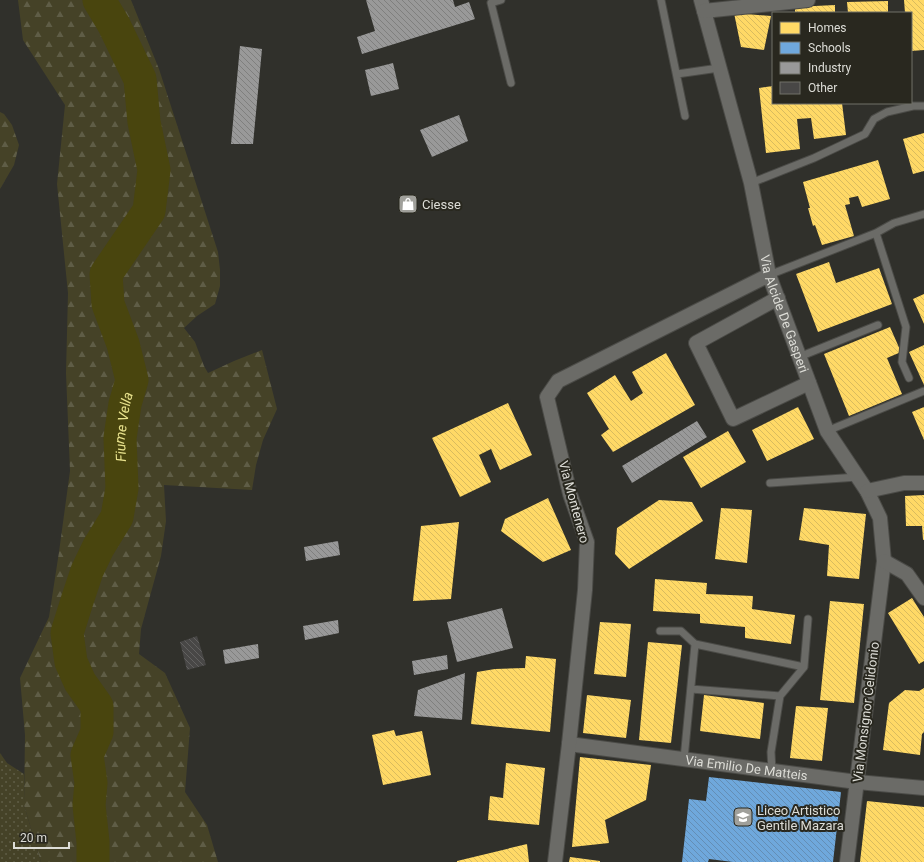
<svg xmlns="http://www.w3.org/2000/svg" width="924" height="862" font-family="Roboto,sans-serif">
  <style>
    .grass { fill: url(#grass-dots) }
    .forest { fill: url(#forest-firs) }
    .homes { fill: url(#homes-back-hatch) }
    .schools { fill: url(#schools-back-hatch) }
    .industry { fill: url(#industry-back-hatch) }
    .lines { fill: none; stroke-linecap: round; stroke-linejoin: round }
    .river { stroke: #49450e; stroke-width: 33 }
    .building { fill: url(#building-back-hatch) }
    .lane-casing { stroke: #4b4b47; stroke-width: 9 }
    .street-casing { stroke: #4b4b47; stroke-width: 16 }
    .lane { stroke: #6b6b67; stroke-width: 7 }
    .street { stroke: #6b6b67; stroke-width: 14 }
    .labels { text-anchor: middle; dominant-baseline: central; stroke-width: 4; stroke-linejoin: round; paint-order: stroke }
    .poi-label { font-size: 13px; fill: #ddddd7; stroke: #29281f; text-anchor: start }
    .street-label { font-size: 13px; fill: #ddddd7; stroke: #29281f }
    .water-label { font-size: 14px; font-style: italic; fill: #e8e28d; stroke: #29281f }
  </style>
  <defs>
    <pattern id="grass-dots" width="8" height="8" patternUnits="userSpaceOnUse"><rect width="8" height="8" fill="#454227"/><path d="M2 2h.1M6 6h.1" fill="none" stroke="#5f5d46" stroke-width="1.8" stroke-linecap="round"/></pattern>
    <pattern id="forest-firs" width="22" height="20" patternUnits="userSpaceOnUse"><rect width="22" height="20" fill="#454227"/><path d="M5 1l3.5 6h-7zM16 11l3.5 6h-7z" fill="#5f5d46"/></pattern>
    <pattern id="homes-back-hatch" width="6" height="6" patternUnits="userSpaceOnUse"><rect width="6" height="6" fill="#ffd966"/><path d="M-1 5l2 2M0 0l6 6M5-1l2 2" fill="none" stroke="#d9bb5e"/></pattern>
    <pattern id="schools-back-hatch" width="6" height="6" patternUnits="userSpaceOnUse"><rect width="6" height="6" fill="#6fa8dc"/><path d="M-1 5l2 2M0 0l6 6M5-1l2 2" fill="none" stroke="#648eb5"/></pattern>
    <pattern id="industry-back-hatch" width="6" height="6" patternUnits="userSpaceOnUse"><rect width="6" height="6" fill="#999"/><path d="M-1 5l2 2M0 0l6 6M5-1l2 2" fill="none" stroke="#7f7f7e"/></pattern>
    <pattern id="building-back-hatch" width="6" height="6" patternUnits="userSpaceOnUse"><rect width="6" height="6" fill="#484746"/><path d="M-1 5l2 2M0 0l6 6M5-1l2 2" fill="none" stroke="#626160"/></pattern>
  </defs>
  <rect width="100%" height="100%" fill="#30302b"/>
  <path class="grass" d="M0,753L7,763L24,774V805L41,862H0Z"/>
  <path class="forest" d="M18,0H131L159,69L218,252L220,270V286L215,304L197,316L184,328L195,342L204,366L208,373L234,361L262,350L277,409L263,440L256,465L252,490L164,485L166,521L161,556L141,629L139,654L165,673L190,728L185,792L207,825L218,862H41L24,805L25,735L20,678L49,617L59,552L70,471L66,373L68,293L57,184L65,105L23,40Z
    M0,112L4,114L12,125L19,145L14,165L0,189Z"/>
  <path class="homes" d="M904,0H924V50L911,51V13H905Z
    M888,1V13H848L847,2Z
    M835,5V13H795V7Z
    M734,13L771,16L764,50L741,47Z
    M773,86V103H842L846,135L814,139L811,118L797,119L800,149L766,153L759,88Z
    M924,133V171L913,174L903,139Z
    M878,160L890,199L862,207L858,196L849,198L850,204L845,205L854,236L822,245L815,225L813,226L808,208H810L803,182Z
    M829,262L836,283L879,268L892,304L818,332L796,274Z
    M924,294V324L913,299Z
    M890,327L901,352L887,358L902,394L849,416L824,354Z
    M924,345V385L909,352Z
    M666,353L695,405L613,452L601,435L609,429L587,393L615,375L631,401L643,393L632,372Z
    M508,403L532,455L500,470L491,449L479,455L491,482L460,497L432,438Z
    M798,407L814,439L767,461L752,430Z
    M924,407V440L912,412Z
    M728,431L746,462L701,488L683,457Z
    M924,495V540H923L922,526H906L905,496Z
    M548,498L571,550L543,562L501,531L505,519Z
    M659,500L692,502L703,521L629,569L615,554L617,528Z
    M721,508L752,510L747,563L715,559Z
    M804,508L866,514L859,579L827,576L829,545L799,540Z
    M459,522L451,599L413,601L421,526Z
    M655,579L707,583L706,594L753,596L752,609L795,615L791,644L745,638V627L700,623V614L653,611Z
    M912,598L924,617V661L919,664L888,613Z
    M830,601L864,604L854,703L820,700Z
    M600,622L631,624L626,677L594,674Z
    M648,642L682,645L671,743L639,740Z
    M526,656L556,659L550,732L471,724L477,672L495,669L525,668Z
    M924,688V732L922,734L920,755L883,750L889,703L905,690L919,691Z
    M587,695L631,700L626,738L583,733Z
    M704,695L764,703L760,739L700,731Z
    M796,706L828,708L822,761L790,758Z
    M394,730L396,736L422,731L431,775L383,785L372,735Z
    M580,757L651,765L646,800L605,820L609,843L572,847Z
    M506,763L545,768L539,825L488,820L490,796L503,798Z
    M867,801L924,807V862H860Z
    M527,844L529,862H457V861Z
    M570,857L600,861V862H569Z"/>
  <path class="schools" d="M709,777L841,792L833,862H733L709,859L708,862H682L689,799L706,801Z"/>
  <path class="industry" d="M366,0H453L455,7L469,2L475,19L362,54L357,37L375,31Z
    M240,46L262,49L253,144H231Z
    M393,63L399,89L371,96L365,70Z
    M459,115L468,141L432,157L420,130Z
    M697,421L707,437L632,483L622,466Z
    M338,541L340,555L306,561L304,547Z
    M502,608L513,648L457,662L447,622Z
    M338,620L339,633L305,640L303,626Z
    M258,644L259,658L225,664L223,650Z
    M447,655L448,669L414,675L412,661Z
    M465,673L462,720L414,716L418,690Z"/>
  <g class="lines">
    <path class="river" id="s1" d="M93,862V842L89,805L91,783L87,755L97,732V706L80,682L71,662L67,633L77,601L87,571L98,548L117,517L122,488L120,438L125,404L132,380L123,344L108,304L106,274L149,211L154,170L144,122L140,79L114,25L99,0"/>
  </g>
  <path class="building" d="M197,636L206,665L187,670L180,642Z"/>
  <g class="lines">
    <g class="lane-casing">
      <path id="lane" d="M501,0L491,3L511,83
        M661,0L685,116
        M677,74L719,68
        M751,183L814,158L865,134L874,119L887,112L913,106H924
        M876,233L906,327L902,362L909,378
        M769,275L876,233L894,223L924,214
        M799,357L878,325
        M827,431L924,391
        M770,483L858,477
        M660,631H681L695,644L804,667
        M691,689L780,696
        M684,759L695,644
        M772,771L771,752L780,696L804,667L808,619"/>
    </g>
    <g class="street-casing">
      <g id="street">
        <path id="s2" d="M701,0L751,183L769,275L827,431L867,491L880,518L884,561L847,862"/>
        <path d="M704,11L808,0"/>
        <path d="M778,298L696,343L733,419L809,383"/>
        <path d="M867,491L904,483H924"/>
        <path d="M884,561L907,574L924,598"/>
        <path id="s3" d="M569,744L857,782L924,788"/>
        <path d="M555,862L569,744L585,590L587,542L570,494L547,397L558,381L769,275"/>
      </g>
    </g>
    <use href="#lane" class="lane"/>
    <use href="#street" class="street"/>
  </g>
  <defs>
    <g id="shop-square" transform="scale(1)"><rect x="-9" y="-9" width="18" height="18" rx="4" fill="#a0a09b" stroke="#29281f"/><path d="M-5-2.5h2.3a2.7 3.5 0 0 1 5.4 0H5L5.5 6h-11ZM-1.5-2.5h3a1.5 2.3 0 0 0-3 0Z" fill="#fff"/></g>
    <g id="school-square" transform="scale(1)"><rect x="-9" y="-9" width="18" height="18" rx="4" fill="#a0a09b" stroke="#29281f"/><path d="M0-5L7-2L0 1L-7-2ZM-4 1L0 2.5L4 1V4Q0 6-4 4Z" fill="#fff"/></g>
  </defs>
  <g fill-rule="evenodd">
    <use href="#shop-square" x="408" y="204"/>
    <use href="#school-square" x="743" y="817"/>
  </g>
  <g class="labels">
    <g class="poi-label">
      <text x="422" y="204">Ciesse</text>
      <text x="757" y="810">Liceo Artistico<tspan x="757" dy="15">Gentile Mazara</tspan></text>
    </g>
    <g class="street-label">
      <text stroke="none"><textPath href="#s2" startOffset="325">Via Alcide De Gasperi</textPath></text>
      <text transform="translate(574 502) rotate(75)">Via Montenero</text>
      <text transform="translate(866 712) rotate(-83)">Via Monsignor Celidonio</text>
      <text stroke="none"><textPath href="#s3" startOffset="179">Via Emilio De Matteis</textPath></text>
    </g>
    <g class="water-label">
      <text stroke="none"><textPath href="#s1" startOffset="457">Fiume Vella</textPath></text>
    </g>
  </g>
  <rect x="772" y="12" width="140" height="92" fill="#29281f" stroke="#717069"/>
  <rect x="780" y="22" width="20" height="12" fill="#ffd966" stroke="#717069"/>
  <text x="808" y="32" font-size="12" fill="#ddddd7">Homes</text>
  <rect x="780" y="42" width="20" height="12" fill="#6fa8dc" stroke="#717069"/>
  <text x="808" y="52" font-size="12" fill="#ddddd7">Schools</text>
  <rect x="780" y="62" width="20" height="12" fill="#999999" stroke="#717069"/>
  <text x="808" y="72" font-size="12" fill="#ddddd7">Industry</text>
  <rect x="780" y="82" width="20" height="12" fill="#484746" stroke="#717069"/>
  <text x="808" y="92" font-size="12" fill="#ddddd7">Other</text>
  <path d="M14 842v6h55v-6" fill="none" stroke="#ddddd7" stroke-width="2"/>
  <text x="20" y="842" font-size="12" fill="#ddddd7" stroke="#29281f" stroke-width="3" paint-order="stroke">20 m</text>
</svg>
